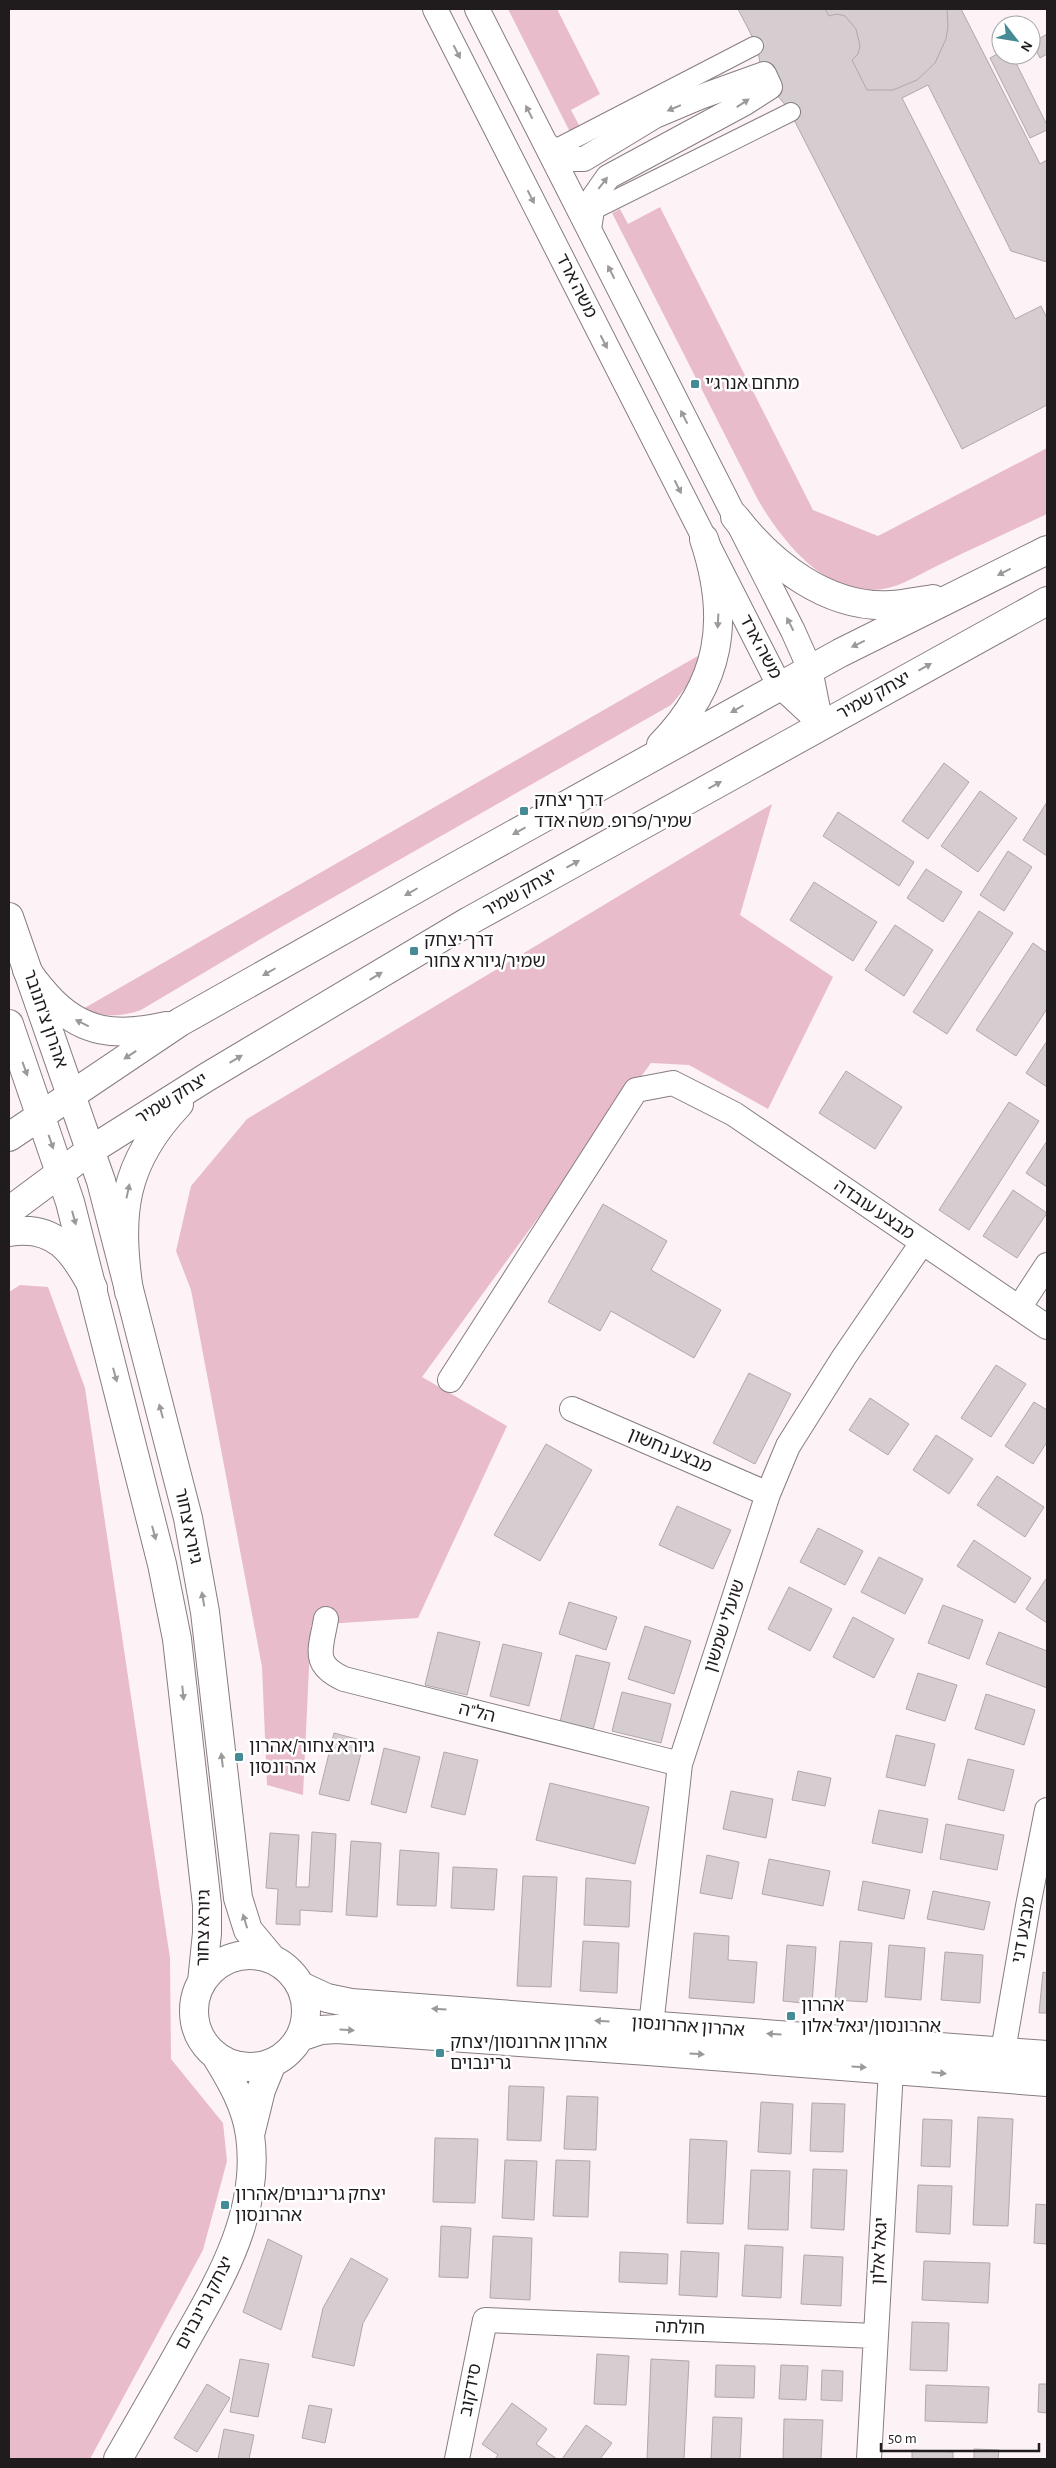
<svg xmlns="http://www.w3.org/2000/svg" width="1056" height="2468" font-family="'Alegreya Sans','Noto Sans Hebrew',sans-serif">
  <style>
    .green { fill: #e9bccc }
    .building { fill: #d6cdd0; stroke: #b1a8ab }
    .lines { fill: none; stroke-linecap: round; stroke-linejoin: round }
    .pedestrian-casing { stroke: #867d80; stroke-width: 20 }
    .minor-casing { stroke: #867d80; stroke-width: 26 }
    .tertiary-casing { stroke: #867d80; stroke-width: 30 }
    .secondary-casing { stroke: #867d80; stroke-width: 30 }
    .pedestrian { stroke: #fff; stroke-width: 18 }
    .minor { stroke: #fff; stroke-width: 24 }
    .tertiary { stroke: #fff; stroke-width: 28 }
    .secondary { stroke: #fff; stroke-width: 28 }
    .oneway { fill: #9b999a }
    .poi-dot { fill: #458b95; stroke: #fff; stroke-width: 2 }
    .labels { text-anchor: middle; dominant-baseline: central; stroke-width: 5; stroke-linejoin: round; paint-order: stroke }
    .street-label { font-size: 18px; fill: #201c1e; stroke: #fff }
    .poi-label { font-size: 18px; fill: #201c1e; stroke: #fff; text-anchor: start }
  </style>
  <rect width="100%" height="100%" fill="#fdf3f6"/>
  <path class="green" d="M508,9H557L600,94L571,110L581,129L572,136Z
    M660,207L813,510L878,536L1047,448V514C1013,530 978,546 943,563C927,570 904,585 888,588C829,601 784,544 758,500L612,213L620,209L628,224Z
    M703,653L692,680L671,705L276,930L141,1010C117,1018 106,1016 81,1010Z
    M772,804L740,915L833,977L768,1109L689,1065L651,1063L422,1377L507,1426L418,1618L311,1625L303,1795L267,1785L262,1667L191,1290L176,1251L191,1186L247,1119Z
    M20,1285L48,1287L85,1388L170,1958L171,2059L223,2123L227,2161L203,2250L90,2459H9V1292Z"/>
  <path class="building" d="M738,9H961L1040,164L1047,160V262L1011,251L928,85L902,98L1015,319L1041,306L1047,318V405L962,449L788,108L776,94L760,63L757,46Z
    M825,9H947L948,26L946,39L935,63L917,80L893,90H867L852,60L858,54L860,46L856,29L845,16L837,14L829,16Z
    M1047,34V54L1040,58L1032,43Z
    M1001,52V55H1012L1047,125V130L1030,138L990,58Z
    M944,763L969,782L928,839L902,821Z
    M980,791L1017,818L978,872L941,846Z
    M1047,802V856L1023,840Z
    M838,812L914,862L899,886L823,836Z
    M1008,851L1032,867L1004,911L980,895Z
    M926,869L962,892L943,922L907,898Z
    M814,882L877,922L853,961L790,920Z
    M979,911L1013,933L947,1034L913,1012Z
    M895,925L933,950L904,996L865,970Z
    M1033,943L1047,953V1009L1016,1056L976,1030Z
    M1047,1041V1087L1026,1073Z
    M846,1071L902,1107L875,1149L819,1113Z
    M1009,1102L1039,1121L969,1230L939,1210Z
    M1047,1141V1187L1026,1173Z
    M1013,1190L1047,1213L1017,1258L983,1236Z
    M603,1204L667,1241L651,1270L721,1310L694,1358L611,1311L600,1331L548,1302Z
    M996,1365L1026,1384L991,1437L961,1418Z
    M749,1373L791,1394L755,1464L713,1443Z
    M870,1398L909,1424L888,1455L849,1430Z
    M1034,1402L1047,1410V1442L1033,1464L1005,1446Z
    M936,1435L973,1459L949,1494L913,1470Z
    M546,1444L592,1470L540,1561L494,1535Z
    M997,1476L1044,1507L1025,1537L977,1505Z
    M677,1506L731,1530L713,1569L659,1545Z
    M818,1528L863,1551L845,1585L800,1562Z
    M974,1540L1031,1578L1015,1603L957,1566Z
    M879,1557L923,1579L905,1614L861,1592Z
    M1046,1579H1047V1623L1026,1609Z
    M789,1587L832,1609L810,1651L768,1629Z
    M569,1602L617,1617L606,1650L559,1634Z
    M943,1605L983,1620L969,1659L928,1643Z
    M853,1617L894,1639L874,1678L833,1657Z
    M645,1626L691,1641L674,1694L628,1679Z
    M438,1632L480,1642L467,1695L425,1685Z
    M999,1632L1047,1651V1688L986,1664Z
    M503,1644L542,1653L529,1706L490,1696Z
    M576,1655L610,1663L593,1730L560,1722Z
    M918,1673L957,1685L945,1721L906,1709Z
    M622,1692L671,1704L661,1743L612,1731Z
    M986,1694L1035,1710L1024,1745L975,1729Z
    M334,1733L364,1741L349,1801L319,1794Z
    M896,1735L935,1744L925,1786L886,1777Z
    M384,1748L420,1757L406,1813L371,1804Z
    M444,1752L478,1760L465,1815L431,1807Z
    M968,1759L1014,1770L1004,1811L958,1799Z
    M798,1771L831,1778L825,1806L792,1800Z
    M550,1783L649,1807L635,1864L536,1840Z
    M731,1791L773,1799L766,1838L723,1829Z
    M879,1810L928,1819L922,1853L872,1843Z
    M946,1824L1004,1835L997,1870L940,1859Z
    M312,1832L336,1834L332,1912L300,1910V1925L276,1924L278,1889L266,1888L270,1833L299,1835L296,1887H309Z
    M351,1841L381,1843L377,1917L346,1915Z
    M400,1850L439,1853L436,1906L397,1905Z
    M707,1855L739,1862L732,1899L700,1893Z
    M769,1859L830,1871L823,1906L762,1894Z
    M453,1867L497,1869L494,1910L451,1908Z
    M523,1876L557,1877L551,1987L517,1986Z
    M586,1878L631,1881L629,1927L584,1925Z
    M863,1881L910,1890L904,1919L858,1910Z
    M933,1891L990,1902L984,1930L927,1919Z
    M694,1933L729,1936L728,1960L757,1962L754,2003L689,1998Z
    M583,1941L619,1943L617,1993L580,1991Z
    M840,1941L872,1943L867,2002L835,2000Z
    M787,1945L816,1947L812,2004L783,2001Z
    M889,1945L925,1948L921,2000L885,1997Z
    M945,1952L983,1955L980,2003L941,2000Z
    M1043,1972L1047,1973V2013H1039Z
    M509,2086L544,2087L541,2141L507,2140Z
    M567,2096L598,2097L596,2150L564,2149Z
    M761,2102L793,2104L791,2154L758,2152Z
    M812,2103L845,2104L843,2152L810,2151Z
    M978,2117L1013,2119L1008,2226L973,2225Z
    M923,2119L952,2120L950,2167L921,2166Z
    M435,2138L478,2139L475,2203L433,2202Z
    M690,2139L727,2141L723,2224L687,2223Z
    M505,2160L537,2161L534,2220L502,2218Z
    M556,2160L590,2161L588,2217L553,2216Z
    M813,2169L847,2170L844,2230L811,2228Z
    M751,2170L790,2171L788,2230L748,2229Z
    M918,2185L952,2186L950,2234L916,2232Z
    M1036,2204L1047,2205V2244L1034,2243Z
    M441,2226L471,2228L468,2278L439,2277Z
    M493,2236L532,2238L530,2300L490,2298Z
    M268,2239L302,2256L281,2330L243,2312Z
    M745,2245L783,2247L781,2298L742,2296Z
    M681,2251L719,2253L717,2297L679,2295Z
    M620,2252L668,2254L667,2284L619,2282Z
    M804,2255L843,2257L841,2306L801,2304Z
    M351,2258L388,2279L363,2323L354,2366L312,2357L323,2308Z
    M924,2261L990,2263L988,2303L922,2300Z
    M912,2322L949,2323L947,2371L910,2370Z
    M597,2354L629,2356L626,2405L594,2404Z
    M240,2359L269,2364L258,2417L230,2412Z
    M651,2359L689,2361L684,2459H647Z
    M716,2365L755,2366L754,2398L715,2397Z
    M781,2365L808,2366L806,2400L779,2399Z
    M822,2370L843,2371L842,2401L821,2400Z
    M207,2384L230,2398L197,2452L174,2438Z
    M1039,2384H1047V2413L1038,2412Z
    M926,2385L989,2387L987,2423L925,2421Z
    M512,2403L547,2429L536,2444L557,2459H495L498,2455L482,2444Z
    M309,2405L332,2409L325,2443L302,2438Z
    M713,2417L742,2418L740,2459H711Z
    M784,2419L823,2420L821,2459H783Z
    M586,2425L612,2443L600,2459H562Z
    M224,2429L254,2435L249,2459H218Z
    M974,2449L999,2450L998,2459H974Z
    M912,2450L953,2452V2459H912Z"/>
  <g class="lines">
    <g class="pedestrian-casing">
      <path id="pedestrian" d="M551,151L754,46
        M590,212L791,112"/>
    </g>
    <g class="minor-casing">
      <path id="minor" d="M435,9L779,685L821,724
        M477,9L793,631L810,669L821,724
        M546,144L563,159H584L655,116L700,97L764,74L770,87L745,103L608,177L594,197L589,229
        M1019,1308L1047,1265
        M450,1380L636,1090L673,1083L734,1114L1047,1327
        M572,1409L768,1494
        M326,1619C321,1649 311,1664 344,1679L680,1764
        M649,2044L680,1764L768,1494L788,1446L844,1357L922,1243
        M1003,2051L1028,1906L1047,1810
        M457,2459L485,2320L875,2336
        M869,2459L892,2052"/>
    </g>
    <g class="tertiary-casing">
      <path id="tertiary" d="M9,917L101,1181L188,1518L205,1612L238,1898L248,1930L273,1960
        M9,1024L70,1202L162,1564L177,1639L207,1905V1933L202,1982
        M194 2011a56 56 0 1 1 112 0a56 56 0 1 1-112 0Z
        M301,1986L327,1998L351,2003L1047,2055
        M300,2037L321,2030L337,2029L648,2051L1047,2082
        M251,2131L261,2090L272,2063
        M118,2459C139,2422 161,2385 182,2347C219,2282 261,2213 250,2135C246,2106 231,2080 216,2056"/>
    </g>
    <g class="secondary-casing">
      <path id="secondary" d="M735,517C771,564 828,609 891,605C905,604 919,601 933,599
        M661,745C721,683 731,620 704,539
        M27,970C32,979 39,987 46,995C81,1035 118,1037 167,1026
        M9,1137L180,1022L453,868L840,653L1047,550
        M9,1211L91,1150L207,1077L469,921L1047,601
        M9,1232C55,1224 74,1252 93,1288
        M129,1292C118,1214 122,1164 179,1104"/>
    </g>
    <use href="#pedestrian" class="pedestrian"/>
    <use href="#minor" class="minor"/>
    <use href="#tertiary" class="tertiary"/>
    <use href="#secondary" class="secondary"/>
  </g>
  <defs><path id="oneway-solid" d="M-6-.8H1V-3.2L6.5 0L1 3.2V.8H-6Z" transform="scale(1.25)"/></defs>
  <g class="oneway">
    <use href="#oneway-solid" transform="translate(457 52) rotate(63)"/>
    <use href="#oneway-solid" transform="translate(743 103) rotate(-33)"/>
    <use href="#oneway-solid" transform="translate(674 108) rotate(157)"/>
    <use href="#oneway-solid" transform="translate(529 112) rotate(-117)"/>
    <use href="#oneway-solid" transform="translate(603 183) rotate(-52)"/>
    <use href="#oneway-solid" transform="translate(531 197) rotate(63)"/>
    <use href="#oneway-solid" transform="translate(611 272) rotate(-117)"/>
    <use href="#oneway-solid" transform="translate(604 342) rotate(63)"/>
    <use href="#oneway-solid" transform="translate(684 417) rotate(-117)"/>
    <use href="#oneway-solid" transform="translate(678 487) rotate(63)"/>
    <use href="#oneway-solid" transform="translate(1004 572) rotate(153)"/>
    <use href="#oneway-solid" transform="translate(718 621) rotate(93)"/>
    <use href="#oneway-solid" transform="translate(790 624) rotate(-117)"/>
    <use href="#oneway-solid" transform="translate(858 644) rotate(154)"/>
    <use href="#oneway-solid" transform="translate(925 667) rotate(-29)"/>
    <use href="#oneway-solid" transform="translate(737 709) rotate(150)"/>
    <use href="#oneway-solid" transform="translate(715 785) rotate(-29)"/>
    <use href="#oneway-solid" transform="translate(519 831) rotate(151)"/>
    <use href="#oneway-solid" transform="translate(573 864) rotate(-29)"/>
    <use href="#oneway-solid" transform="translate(411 892) rotate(150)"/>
    <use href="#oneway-solid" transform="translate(269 972) rotate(150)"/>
    <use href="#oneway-solid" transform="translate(376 976) rotate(-31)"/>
    <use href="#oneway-solid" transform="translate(82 1023) rotate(-154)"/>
    <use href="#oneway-solid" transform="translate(130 1055) rotate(147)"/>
    <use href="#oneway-solid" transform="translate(236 1059) rotate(-31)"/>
    <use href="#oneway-solid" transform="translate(25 1069) rotate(70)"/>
    <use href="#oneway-solid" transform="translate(51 1142) rotate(71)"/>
    <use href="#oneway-solid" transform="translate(128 1191) rotate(-78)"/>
    <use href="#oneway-solid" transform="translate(74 1218) rotate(75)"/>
    <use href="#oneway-solid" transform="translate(115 1375) rotate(75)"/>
    <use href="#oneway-solid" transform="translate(161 1411) rotate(-105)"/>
    <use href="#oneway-solid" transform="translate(154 1533) rotate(75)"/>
    <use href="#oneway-solid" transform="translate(203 1599) rotate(-100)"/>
    <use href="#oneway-solid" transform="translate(183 1693) rotate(84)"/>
    <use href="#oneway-solid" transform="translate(222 1760) rotate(-97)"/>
    <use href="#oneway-solid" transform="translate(245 1921) rotate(-107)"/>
    <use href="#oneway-solid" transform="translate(439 2009) rotate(-176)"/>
    <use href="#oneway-solid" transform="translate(602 2021) rotate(-176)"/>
    <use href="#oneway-solid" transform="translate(347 2030) rotate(4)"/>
    <use href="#oneway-solid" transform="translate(774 2034) rotate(-176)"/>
    <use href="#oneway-solid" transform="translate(697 2054) rotate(4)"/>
    <use href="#oneway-solid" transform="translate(859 2067) rotate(4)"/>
    <use href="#oneway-solid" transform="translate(939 2073) rotate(5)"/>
  </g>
  <g class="poi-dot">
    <rect x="690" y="379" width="10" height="10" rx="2.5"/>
    <rect x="519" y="806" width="10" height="10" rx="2.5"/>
    <rect x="409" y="946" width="10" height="10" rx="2.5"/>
    <rect x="234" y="1752" width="10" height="10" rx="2.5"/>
    <rect x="786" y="2011" width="10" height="10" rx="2.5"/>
    <rect x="435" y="2048" width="10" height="10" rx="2.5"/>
    <rect x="220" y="2200" width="10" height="10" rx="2.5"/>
  </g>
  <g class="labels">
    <g class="street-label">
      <text transform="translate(576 286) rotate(63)">משה ארד</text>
      <text transform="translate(760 647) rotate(62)">משה ארד</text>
      <text transform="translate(874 696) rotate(-29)">יצחק שמיר</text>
      <text transform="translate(520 893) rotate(-29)">יצחק שמיר</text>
      <text transform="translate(45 1019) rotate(71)">אהרון צ'חנובר</text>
      <text transform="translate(172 1099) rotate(-32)">יצחק שמיר</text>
      <text transform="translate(874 1210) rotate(34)">מבצע עובדה</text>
      <text transform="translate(670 1451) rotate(23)">מבצע נחשון</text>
      <text transform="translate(188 1526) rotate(78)">גיורא צחור</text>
      <text transform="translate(725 1626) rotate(-72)">שועלי שמשון</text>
      <text transform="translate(477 1713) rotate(14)">הל"ה</text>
      <text transform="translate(204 1928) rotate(-89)">גיורא צחור</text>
      <text transform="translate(1024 1930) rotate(-80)">מבצע דני</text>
      <text transform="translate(688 2027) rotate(4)">אהרון אהרונסון</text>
      <text transform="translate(880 2251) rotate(-87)">יגאל אלון</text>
      <text transform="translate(205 2303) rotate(-62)">יצחק גרינבוים</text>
      <text transform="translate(680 2328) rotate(2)">חולתה</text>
      <text transform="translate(471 2390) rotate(-79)">סידקוב</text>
    </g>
    <g class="poi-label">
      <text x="705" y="384">מתחם אנרג׳י</text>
      <text x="534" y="801">דרך יצחק<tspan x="534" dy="21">שמיר/פרופ. משה אדד</tspan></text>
      <text x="424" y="941">דרך יצחק<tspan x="424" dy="21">שמיר/גיורא צחור</tspan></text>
      <text x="249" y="1747">גיורא צחור/אהרון<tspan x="249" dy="21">אהרונסון</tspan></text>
      <text x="801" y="2006">אהרון<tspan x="801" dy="21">אהרונסון/יגאל אלון</tspan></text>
      <text x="450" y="2043">אהרון אהרונסון/יצחק<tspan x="450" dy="21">גרינבוים</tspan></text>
      <text x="235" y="2195">יצחק גרינבוים/אהרון<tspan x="235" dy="21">אהרונסון</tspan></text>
    </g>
  </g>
  <rect width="1056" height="2468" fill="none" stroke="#201c1e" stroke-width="20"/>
  <g transform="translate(1016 40) rotate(121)"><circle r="24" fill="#ffffff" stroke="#a6a4a5"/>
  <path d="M0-4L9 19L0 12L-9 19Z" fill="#458b95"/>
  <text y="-8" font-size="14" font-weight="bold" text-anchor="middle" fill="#201c1e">N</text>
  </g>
  <path d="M881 2443v8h158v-8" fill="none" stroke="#201c1e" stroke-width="2.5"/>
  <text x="888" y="2443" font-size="15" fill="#201c1e" stroke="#ffffff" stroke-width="4" paint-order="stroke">50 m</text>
</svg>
